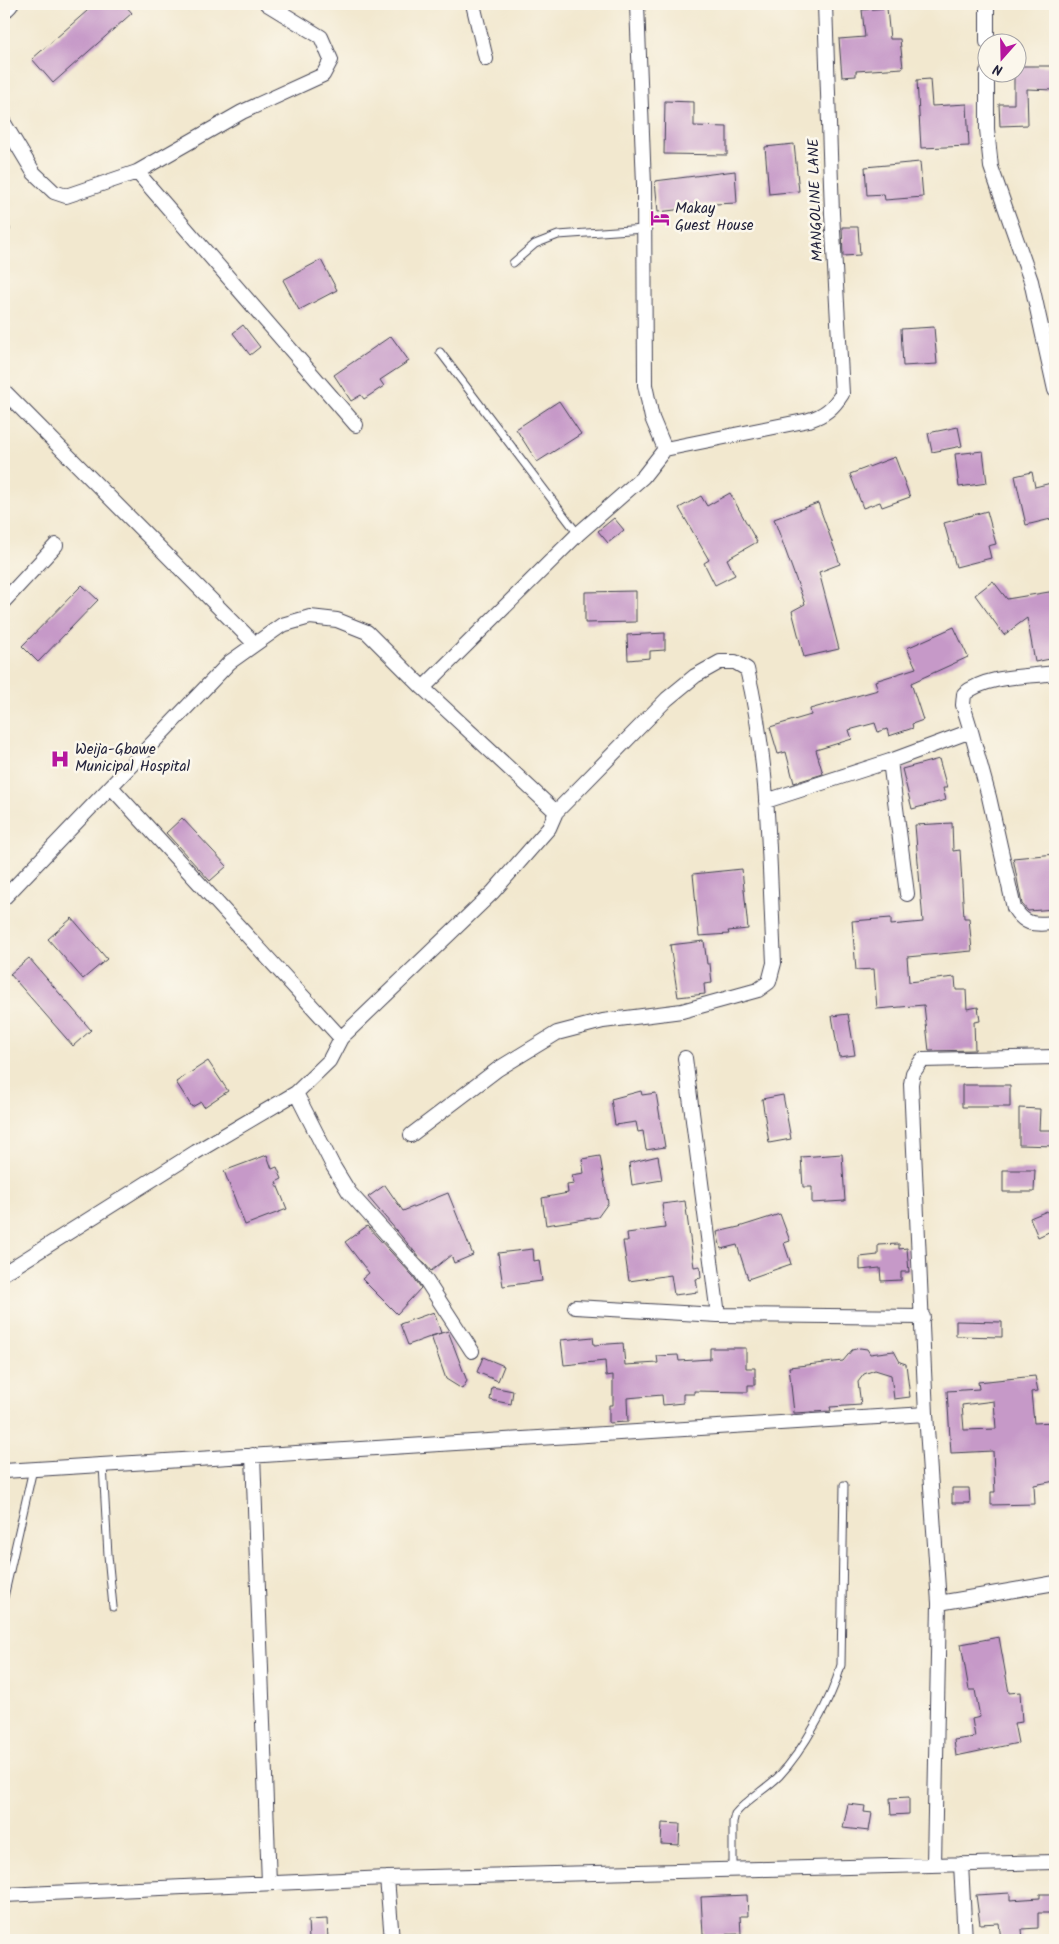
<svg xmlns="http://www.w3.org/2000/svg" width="1059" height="1944" font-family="Kalam,sans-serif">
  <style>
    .building { fill: #c699c8; fill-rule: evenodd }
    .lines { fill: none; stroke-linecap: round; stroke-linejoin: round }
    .lane-casing { stroke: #414051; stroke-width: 9 }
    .street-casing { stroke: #414051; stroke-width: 16 }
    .secondary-casing { stroke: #414051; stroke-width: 22 }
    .lane { stroke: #fff; stroke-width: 7 }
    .street { stroke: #fff; stroke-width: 14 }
    .secondary { stroke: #fff; stroke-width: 20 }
    .labels { text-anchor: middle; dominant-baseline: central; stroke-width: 5; stroke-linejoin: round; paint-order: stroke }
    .street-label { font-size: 15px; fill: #22223b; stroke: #fbf7ec }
    .poi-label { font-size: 15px; fill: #22223b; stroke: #fbf7ec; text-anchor: start }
  </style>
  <rect width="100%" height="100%" fill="#fbf7ec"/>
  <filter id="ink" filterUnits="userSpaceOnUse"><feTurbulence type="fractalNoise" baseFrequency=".02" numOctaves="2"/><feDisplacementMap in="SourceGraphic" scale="10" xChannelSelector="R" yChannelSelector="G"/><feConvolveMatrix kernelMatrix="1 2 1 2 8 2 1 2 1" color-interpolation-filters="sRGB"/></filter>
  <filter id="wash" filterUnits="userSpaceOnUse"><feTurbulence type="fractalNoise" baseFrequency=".0096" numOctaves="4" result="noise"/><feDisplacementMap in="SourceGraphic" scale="20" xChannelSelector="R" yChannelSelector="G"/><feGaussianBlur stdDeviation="1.12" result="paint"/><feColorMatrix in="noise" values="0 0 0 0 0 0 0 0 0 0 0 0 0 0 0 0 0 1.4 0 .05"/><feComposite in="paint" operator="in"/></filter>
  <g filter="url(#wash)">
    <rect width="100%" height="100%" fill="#f2e8cf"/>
    <g id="blocks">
      <path class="building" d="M95,4H124L132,13L53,83L32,59Z
        M887,8L890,39H900L903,68L856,71V76L842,77L839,39L865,37L862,10Z
        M1016,66H1055V90L1027,89L1028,125L1000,126L999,104H1014V72H1016Z
        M930,79L932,106L967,104L969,146L921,148L917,80Z
        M665,101L694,102V126L727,127V155L664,154Z
        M794,144L799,191L769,194L765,147Z
        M920,162L923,197L885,200L884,194L867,195L865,167Z
        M735,171L737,203L692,205V208L658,212L655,181Z
        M842,227H858L860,255L843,256Z
        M321,260L337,290L299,310L283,280Z
        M243,325L260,347L250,355L233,333Z
        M934,327L937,364L903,366L901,329Z
        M391,336L409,361L380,380L384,386L364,399L361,395L351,401L334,375Z
        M559,401L581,434L537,462L516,429Z
        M958,427L962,446L932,452L928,433Z
        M983,451L987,483L959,487L955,454Z
        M895,457L910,497L882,507L880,502L863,508L850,474Z
        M1032,472L1035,487L1055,482V518L1026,525L1015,476Z
        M730,493L757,542L727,559L735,575L715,585L704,563L709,560L679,508L701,496L707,506Z
        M818,503L840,564L819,572L839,649L804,657L792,611L805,604L774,519Z
        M987,511L996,544L988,546L991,558L956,567L944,523Z
        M614,518L624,530L608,543L598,531Z
        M993,581L1007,599L1055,591V658L1035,662L1027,618L1004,635L975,595Z
        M82,585L98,600L38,662L22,646Z
        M636,591V622L585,623V592Z
        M954,627L968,657L911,683L923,720L912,724L913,728L889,736L887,729L878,732L875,723L849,730L852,739L816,750L823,774L794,783L786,752L778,754L770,727L811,715L810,709L878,690L875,681L916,668L907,648Z
        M665,633V650L650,651V658L628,660L627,635Z
        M939,759L947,788H943L946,800L912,809L902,769Z
        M182,818L227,866L210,881L166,833Z
        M952,823L953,851L960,850L964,918H969L972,951L907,957L909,982L955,977L956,990H966L967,1009L978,1007L980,1021L974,1022L975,1050L929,1051L924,1005L877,1009L874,969L856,970L852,921L891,918V925L923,922L915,825Z
        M1055,854V909L1028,911L1022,904L1013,858Z
        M742,869L748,929L728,931L729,934L699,936L693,874Z
        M72,918L107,959L83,979L48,939Z
        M704,941L707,964H710L712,983L704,984L705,994L678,997L670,945Z
        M29,958L91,1030L73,1046L10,974Z
        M848,1014L855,1055L839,1057L832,1016Z
        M208,1061L228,1091L204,1107L201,1102L192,1107L176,1082Z
        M962,1085H1010V1107H962Z
        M641,1091L642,1095L656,1093L665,1147L646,1150L643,1131L638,1132L636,1122L615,1125L611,1099Z
        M783,1095L791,1139L769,1143L762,1099Z
        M1019,1108L1040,1109L1039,1130H1055V1146L1019,1145Z
        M842,1154L845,1201L812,1203V1187H803L801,1157Z
        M267,1155L272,1169L277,1167L282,1179L276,1182L287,1209L245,1225L224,1171Z
        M600,1156L608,1203L598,1217L546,1225L542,1198L568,1193L567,1185L574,1184L572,1175L584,1173L582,1159Z
        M658,1156L662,1180L632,1185L629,1163Z
        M1003,1170H1035L1034,1192H1003Z
        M385,1185L403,1211L448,1193L473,1255L454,1263L451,1255L431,1271L368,1197Z
        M685,1201L694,1267L700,1266L701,1278L696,1279L698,1292L674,1295L671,1275L629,1281L623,1241H628L627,1233L665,1228L662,1204Z
        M1047,1211L1055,1229L1038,1237L1030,1218Z
        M780,1214L790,1241L784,1243L791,1264L748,1279L737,1245L721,1249L717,1232L739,1227Z
        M367,1226L413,1276L421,1288L397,1314L362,1279L369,1273L345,1242Z
        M899,1244V1249L907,1248L909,1272H901V1280L881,1281L880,1268L860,1270V1257L878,1255V1245Z
        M533,1249L534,1261L539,1260L542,1281L503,1286L498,1253Z
        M434,1312L441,1333L408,1345L400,1324Z
        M956,1321L1002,1322V1337L956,1336Z
        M448,1331L467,1381L462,1389L446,1379L431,1336Z
        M593,1337L594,1345L623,1343L625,1365L658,1363L657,1356L678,1355L679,1361L710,1359V1348H746V1368H755V1385H748V1392L694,1391V1394H683V1403L663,1405L662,1395L627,1398L628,1422L609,1423V1405H613V1375L606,1376L605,1361L564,1365L561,1340Z
        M860,1348L867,1349L870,1354L894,1351L900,1362L906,1364L910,1397L894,1399L891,1375L875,1370L864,1374L858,1382L861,1405L830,1407L831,1411L794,1413L789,1367L843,1361L852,1350Z
        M483,1357L504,1366L498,1381L477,1372Z
        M1035,1376L1038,1391L1031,1392L1034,1423L1054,1422L1055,1481L1034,1485L1035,1504L991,1505V1492H995L993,1451L951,1453L947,1391L979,1389L978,1382ZM994,1401L996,1429L964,1430L962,1405Z
        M492,1387L513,1391L511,1404L490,1400Z
        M952,1488H969L970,1503H952Z
        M999,1637L1009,1693L1020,1692L1022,1722L1014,1723L1018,1743L956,1756L954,1740L975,1737L972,1719L980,1717L975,1690H969L961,1644Z
        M909,1797V1814L891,1815L890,1798Z
        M848,1804L865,1806L864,1812L872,1813L869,1831L843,1828Z
        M662,1823L680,1824L679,1845L661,1844Z
        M1010,1893V1900L1040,1898V1894H1055V1913H1038V1928L1022,1929L1023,1940H1001L999,1923L980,1924L976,1895Z
        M747,1895L748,1916H740L741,1934L703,1935L701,1897Z
        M327,1919L328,1940H309L308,1920Z"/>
    </g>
  </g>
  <g filter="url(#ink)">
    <use href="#blocks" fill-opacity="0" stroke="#414051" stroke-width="1"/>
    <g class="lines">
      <g class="lane-casing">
        <path id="lane" d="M4,230L6,229
          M513,263L535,244L558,235L644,229
          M440,352L578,534
          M103,1465L108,1555L113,1607
          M4,1597L33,1469
          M733,1870V1822L735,1814C747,1799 765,1790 779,1776C803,1751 832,1699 841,1665L844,1485"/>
      </g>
      <g class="street-casing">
        <path id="street" d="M473,4L486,59
          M637,4L644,185L645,385L652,418L665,449
          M987,42V4
          M987,72V129L991,167L1031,281L1055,390
          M4,123L34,173L54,192L66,196L137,172L242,112L323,75L331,60L321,37L267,4
          M137,172L356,425
          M4,391L255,644
          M4,601L56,545
          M423,688L578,534L643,477L665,449L809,420C825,415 833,408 842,394L832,213L825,4
          M971,731L989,797L1014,908C1026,927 1035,924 1055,923
          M890,761L907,894
          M112,788L341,1038
          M766,801L890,761L971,731L963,705L964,694C987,675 1027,677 1055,673
          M4,898L230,662L282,625L310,617L337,620L367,632L423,688L556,812
          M685,1058L718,1315
          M296,1093L333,1166L349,1192L420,1271L472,1351
          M4,1273L196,1152L296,1093L329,1061L341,1038L493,892L549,828L556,812L667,699L695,676L720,662H735L747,669C770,765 769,866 774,963L769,982L758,990L682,1011L603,1021L557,1033L498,1069L411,1135
          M575,1307L718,1315L923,1317
          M253,1455L269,1883
          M4,1471L926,1414
          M939,1603L1055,1583
          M961,1864L965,1940
          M934,1865L939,1603L926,1414L911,1084L913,1073L922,1060L1055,1057
          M387,1878L392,1940
          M4,1895L387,1878L1055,1862"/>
      </g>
      <g class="secondary-casing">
        <path id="secondary" d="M4,8L8,4"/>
      </g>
      <use href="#lane" class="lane"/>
      <use href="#street" class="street"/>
      <use href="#secondary" class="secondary"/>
    </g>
  </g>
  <defs>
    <g id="hotel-bare" transform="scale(1.5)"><path d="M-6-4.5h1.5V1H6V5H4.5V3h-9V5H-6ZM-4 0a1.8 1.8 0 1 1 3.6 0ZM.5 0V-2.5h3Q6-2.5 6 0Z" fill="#b5179e" stroke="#fbf7ec" stroke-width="2.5" paint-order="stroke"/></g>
    <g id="hospital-bare" transform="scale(1.5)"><path d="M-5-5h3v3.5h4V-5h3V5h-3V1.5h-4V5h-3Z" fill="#b5179e" stroke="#fbf7ec" stroke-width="2.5" paint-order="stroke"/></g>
  </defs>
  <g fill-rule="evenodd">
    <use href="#hotel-bare" x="660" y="218"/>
    <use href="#hospital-bare" x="60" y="759"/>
  </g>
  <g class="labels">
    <g class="street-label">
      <text transform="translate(816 200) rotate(-92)">MANGOLINE LANE</text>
    </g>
    <g class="poi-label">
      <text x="675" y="209">Makay<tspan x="675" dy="17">Guest House</tspan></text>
      <text x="75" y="750">Weija-Gbawe<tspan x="75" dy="17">Municipal Hospital</tspan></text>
    </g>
  </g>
  <rect width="1059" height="1944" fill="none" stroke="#fbf7ec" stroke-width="20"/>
  <g transform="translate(1002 58) rotate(200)"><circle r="24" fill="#fbf7ec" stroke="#a4a2a5"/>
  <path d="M0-4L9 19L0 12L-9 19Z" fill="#b5179e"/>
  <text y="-8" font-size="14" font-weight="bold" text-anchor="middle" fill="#22223b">N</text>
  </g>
</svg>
